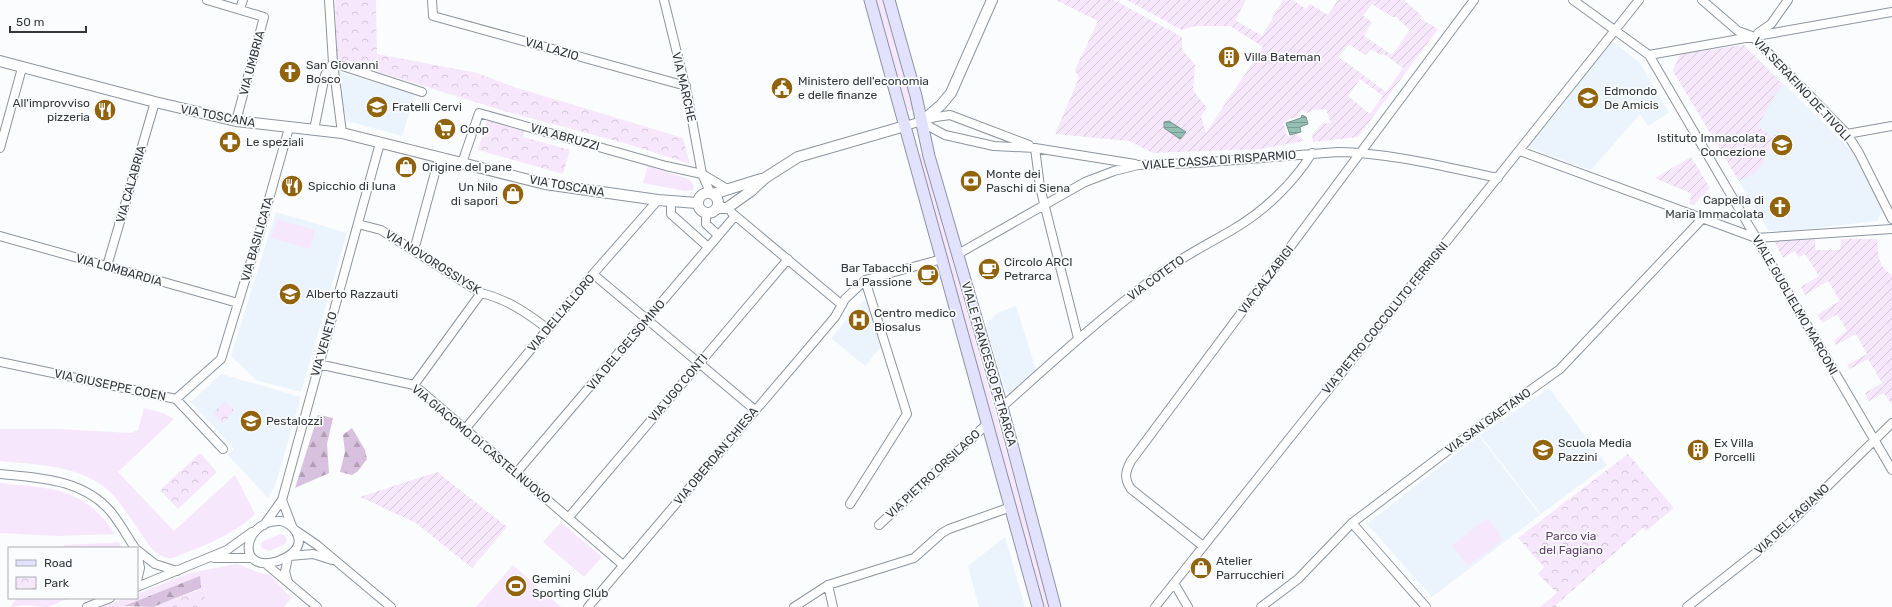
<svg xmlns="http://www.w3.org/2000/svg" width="1892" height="607" font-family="Rubik,sans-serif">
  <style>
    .built { fill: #ebf4fd }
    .grass { fill: #f7e7fc }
    .forest { fill: url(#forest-firs) }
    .park { fill: url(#park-crowns) }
    .garden { fill: url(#garden-furrows); fill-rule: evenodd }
    .water { fill: url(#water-rules); stroke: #789791 }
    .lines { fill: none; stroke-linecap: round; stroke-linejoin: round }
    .minor-casing { stroke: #8d959e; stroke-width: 10 }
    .tertiary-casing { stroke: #8d959e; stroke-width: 12 }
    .secondary-casing { stroke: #8d959e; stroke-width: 13 }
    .minor { stroke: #fff; stroke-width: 8 }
    .tertiary { stroke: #fff; stroke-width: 10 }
    .secondary { stroke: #e2e1fe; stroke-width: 11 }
    .labels { text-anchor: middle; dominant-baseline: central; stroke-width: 3.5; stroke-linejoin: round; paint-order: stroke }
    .street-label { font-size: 12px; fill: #35393c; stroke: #fafcfe }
    .poi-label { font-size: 12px; fill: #35393c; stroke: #fafcfe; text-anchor: start }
    .park-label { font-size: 12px; fill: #62416b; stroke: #fafcfe }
  </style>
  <defs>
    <pattern id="forest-firs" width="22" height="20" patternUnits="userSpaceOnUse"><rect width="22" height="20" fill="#d8c1de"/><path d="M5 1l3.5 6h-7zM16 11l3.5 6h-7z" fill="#b09eb5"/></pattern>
    <pattern id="park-crowns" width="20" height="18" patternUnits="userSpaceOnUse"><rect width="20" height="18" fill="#f7e7fc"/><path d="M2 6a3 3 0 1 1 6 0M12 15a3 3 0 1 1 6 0" fill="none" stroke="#d4c7d9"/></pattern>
    <pattern id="garden-furrows" width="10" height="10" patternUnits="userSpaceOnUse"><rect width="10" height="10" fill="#f7e7fc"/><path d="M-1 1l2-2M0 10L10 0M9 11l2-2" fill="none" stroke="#d4c7d9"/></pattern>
    <pattern id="water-rules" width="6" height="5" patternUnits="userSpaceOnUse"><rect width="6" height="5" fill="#94bfb5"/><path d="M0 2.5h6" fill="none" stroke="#7a9c94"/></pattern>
  </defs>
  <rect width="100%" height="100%" fill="#fafcfe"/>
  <path class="built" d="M1612,41L1639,62L1669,113L1648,126L1640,114L1591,170L1527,147Z
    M1744,45L1856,155L1883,209L1877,221L1781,232L1768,230L1673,71L1680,54Z
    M336,71L415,94L402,136L347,121L338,86Z
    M276,212L347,233L301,392L256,380L231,356Z
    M864,300L867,303L881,347L865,366L831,338Z
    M1016,306L1036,370L1015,390L1006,393L986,325L997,313Z
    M221,374L301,397L275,486L268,498L228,455L234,449L191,402Z
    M1549,388L1607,465L1541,514L1480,435Z
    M1479,436L1540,515L1432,597L1367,524Z
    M1005,537L1025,607H979L968,566Z"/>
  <path class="grass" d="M876,0H884L913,108L910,112L907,108Z
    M920,153L923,156L1050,607H1045L1033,568L919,159Z
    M648,166L689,179L693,184L694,190L685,191L643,183Z
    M277,219L315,230L310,249L271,238Z
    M144,408L163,413L174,419L118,472L174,531L235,475L255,514C231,537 204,545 173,558C164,559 158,554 151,548C139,531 128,513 115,497C87,465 39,465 0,461V429H59L131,433L138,430Z
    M0,483C52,489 83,486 115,534L58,536L0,533Z
    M1488,518L1503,540L1468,566L1452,545Z
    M561,522L602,557L584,577L543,542Z
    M281,534L285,536L287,541L285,544L269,551L262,548L261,544L263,541Z
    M119,542L122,548H65L63,545L111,543Z
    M236,564C248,567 257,574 270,575L291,598L284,607H153L201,589L125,607H102L125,598H137V594L190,573Z
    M513,565L561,607H476Z
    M17,598H70L47,607L26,605L10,607Z"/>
  <path class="forest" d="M318,415L333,418L327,444L329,473L295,488Z
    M352,428L365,450L367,459L358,471L352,475L340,472L345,452L343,435Z
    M200,576L201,588L153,607L124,606Z"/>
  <path class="park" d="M335,0H376L377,54L477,73L514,87L683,138L690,164L631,145L501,110L337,59Z
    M487,119L525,130L523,137L570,150L563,174L478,150Z
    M225,401L235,411L223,423L213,413Z
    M200,453L217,472L178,509L160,490Z
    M1628,454L1674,508L1646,531L1643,528L1556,605L1557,607H1540L1557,593L1538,574L1544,567L1518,538Z
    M204,589L205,607H159Z"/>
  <path class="garden" d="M1056,0H1114L1182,37V49L1195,65L1193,90L1207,108L1201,116L1206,133L1263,47L1230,26H1195L1182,30L1127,0H1246L1235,20L1262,36L1283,0H1293L1306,9L1310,4L1328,15L1338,0H1404L1422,16L1421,19L1438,29L1358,137L1313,142L1312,135L1322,124L1331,123L1326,109L1313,110L1308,113L1302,110L1298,114V116L1283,122L1287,136L1297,134L1304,141L1260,149L1153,153L1129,141L1055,134L1079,78L1075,70L1098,21ZM1372,4L1392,17H1396L1410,30L1392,55L1364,36L1372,22L1363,16ZM1349,44L1365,55L1371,49L1381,55L1384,54L1403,68L1386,92L1339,57ZM1360,79L1383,96L1370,114L1348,96Z
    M1744,45L1783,85L1776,93L1758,126L1774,139L1758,171L1739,181L1673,71L1680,54Z
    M1691,157L1710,188L1694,205L1689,204L1692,194L1655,178Z
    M1815,239V250H1840L1841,239H1877C1879,256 1877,266 1892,275V405L1884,393L1869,401L1865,393L1882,383L1868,359L1850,369L1847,365L1867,354L1856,334L1836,345L1834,340L1847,331L1837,314L1823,323L1817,315L1840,301L1828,281L1805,295L1801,287L1819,276L1805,254L1799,257L1795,251L1783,258L1774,241Z
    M437,472L507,527L472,568L416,523L360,497Z"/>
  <path class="water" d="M1302,115L1306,117L1308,124L1300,127L1301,132L1290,135L1286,123L1301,118Z
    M1169,121L1186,132L1180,139L1164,128V122Z"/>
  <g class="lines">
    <g class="minor-casing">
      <path id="minor" d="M207,0L264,17L236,121
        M432,0L433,16L686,86
        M664,0L688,98L702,174L710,192
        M1573,0L1649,55L1892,470
        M1702,0L1738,31L1752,36L1847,134L1859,153L1892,219
        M240,9L243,0
        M1758,33L1771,24L1788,0
        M1649,55L1892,12
        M921,122L945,135L994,146L1035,148L1135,164
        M905,126L936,117L950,115L1029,145
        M314,130L325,75L333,63L329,0
        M342,133L333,63L422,92
        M1847,134L1892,126
        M0,148L22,68
        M1035,148L1040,187L1078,338
        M1520,151L1756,238L1892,229
        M462,163L479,113L666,166L702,174L729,190
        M671,201V214L708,247
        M706,213V224L718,235
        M732,213L842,305
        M358,224L381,230L481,293C507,299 527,313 548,329
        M0,236L238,303
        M416,243L439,158
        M958,254L1085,182L1114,171L1138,165L1196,163L1338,152C1392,153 1445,167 1498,178
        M107,266L155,102
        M593,274L755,410
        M0,362L176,399L221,359L258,238L289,128
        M318,364L414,385L623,565
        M414,385L481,293
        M176,399L223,449
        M1002,407C1054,360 1105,314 1162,272C1184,256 1208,244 1232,230C1263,212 1293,184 1312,153
        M466,428L593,274L658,200
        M517,472L735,216
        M0,474C40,478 83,479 111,512C120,523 127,536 135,548
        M282,500L292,526
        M850,504L907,414L865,280
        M569,517L788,259
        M281,521C293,524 304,538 296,549C291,556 285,558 278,561C235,575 242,519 281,521Z
        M1352,523L1426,607
        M264,525L282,500L380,143
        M879,525L988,423
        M295,530L317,545L391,607
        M1203,546L1131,489C1124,479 1125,472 1131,461L1474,0
        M137,550L155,564L177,571
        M290,556L313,554L332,560
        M214,558H251
        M266,564L317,607
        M137,581L140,568L137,551
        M288,582L285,572L288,557
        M1174,583L1188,607
        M828,585L833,607
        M137,587L227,550L252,532
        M87,607L110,598
        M588,607L835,317L845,299L865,280L942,259
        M794,607L828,585L914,558L942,533L949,529L1011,507
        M1155,607L1639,0
        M1261,607L1298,579L1352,523L1483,424L1560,369L1702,219
        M1687,607L1757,552L1795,518L1892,423"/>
    </g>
    <g class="tertiary-casing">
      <path id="tertiary" d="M0,61L155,102L236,121L342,133L545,184L658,200L697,203
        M921,122L941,105L951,93L992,0
        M698 203a10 10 0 1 1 20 0a10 10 0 1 1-20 0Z
        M713,194L761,179
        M717,208H727L751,191L765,178L798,157L905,126"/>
    </g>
    <g class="secondary-casing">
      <path id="secondary" d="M870,0L1038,607
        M889,0L916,96L929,156L1002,407L1055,607"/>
    </g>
    <use href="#minor" class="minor"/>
    <use href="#tertiary" class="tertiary"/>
    <use href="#secondary" class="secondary"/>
  </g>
  <defs>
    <g id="building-disc" transform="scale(1.15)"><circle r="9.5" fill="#91630d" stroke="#fafcfe"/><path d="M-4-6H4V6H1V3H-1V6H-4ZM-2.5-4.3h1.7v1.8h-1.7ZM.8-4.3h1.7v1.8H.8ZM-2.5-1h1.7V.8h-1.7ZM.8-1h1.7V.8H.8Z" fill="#fff"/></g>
    <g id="church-disc" transform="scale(1.15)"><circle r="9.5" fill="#91630d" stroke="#fafcfe"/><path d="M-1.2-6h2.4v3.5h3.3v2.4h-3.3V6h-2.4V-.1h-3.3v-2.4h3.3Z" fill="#fff"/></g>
    <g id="civic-disc" transform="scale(1.15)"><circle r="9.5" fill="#91630d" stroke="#fafcfe"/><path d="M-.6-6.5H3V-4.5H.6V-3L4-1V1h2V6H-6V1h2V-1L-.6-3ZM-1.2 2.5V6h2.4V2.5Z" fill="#fff"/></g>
    <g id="school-disc" transform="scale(1.15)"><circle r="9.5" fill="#91630d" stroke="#fafcfe"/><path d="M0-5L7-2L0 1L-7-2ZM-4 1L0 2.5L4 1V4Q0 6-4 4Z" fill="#fff"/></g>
    <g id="restaurant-disc" transform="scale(1.15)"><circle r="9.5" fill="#91630d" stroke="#fafcfe"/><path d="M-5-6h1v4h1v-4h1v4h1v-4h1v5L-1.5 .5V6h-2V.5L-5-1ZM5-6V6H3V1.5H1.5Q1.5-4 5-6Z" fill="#fff"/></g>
    <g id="supermarket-disc" transform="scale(1.15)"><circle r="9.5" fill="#91630d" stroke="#fafcfe"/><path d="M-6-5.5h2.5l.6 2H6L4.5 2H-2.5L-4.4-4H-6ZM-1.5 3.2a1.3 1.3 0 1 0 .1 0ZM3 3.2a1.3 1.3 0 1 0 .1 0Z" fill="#fff"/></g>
    <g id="pharmacy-disc" transform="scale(1.15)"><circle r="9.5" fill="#91630d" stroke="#fafcfe"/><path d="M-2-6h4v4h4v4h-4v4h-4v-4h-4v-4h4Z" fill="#fff"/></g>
    <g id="shop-disc" transform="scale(1.15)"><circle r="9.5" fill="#91630d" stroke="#fafcfe"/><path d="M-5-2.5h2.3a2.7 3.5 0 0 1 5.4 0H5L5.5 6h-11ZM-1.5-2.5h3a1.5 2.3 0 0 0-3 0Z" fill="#fff"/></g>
    <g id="bank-disc" transform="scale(1.15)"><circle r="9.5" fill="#91630d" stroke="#fafcfe"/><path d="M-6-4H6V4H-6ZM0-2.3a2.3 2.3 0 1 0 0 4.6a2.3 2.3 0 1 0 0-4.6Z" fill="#fff"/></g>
    <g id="cafe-disc" transform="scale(1.15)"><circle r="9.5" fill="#91630d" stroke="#fafcfe"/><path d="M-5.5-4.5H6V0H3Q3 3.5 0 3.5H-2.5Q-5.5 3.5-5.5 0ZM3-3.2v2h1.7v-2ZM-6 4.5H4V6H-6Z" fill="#fff"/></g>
    <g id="hospital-disc" transform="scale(1.15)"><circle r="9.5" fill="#91630d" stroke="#fafcfe"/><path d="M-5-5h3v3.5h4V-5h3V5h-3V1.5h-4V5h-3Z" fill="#fff"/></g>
    <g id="stadium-disc" transform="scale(1.15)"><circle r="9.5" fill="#91630d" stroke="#fafcfe"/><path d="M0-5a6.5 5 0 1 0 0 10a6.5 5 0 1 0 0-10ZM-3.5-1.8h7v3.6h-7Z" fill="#fff"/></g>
  </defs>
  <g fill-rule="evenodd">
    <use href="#building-disc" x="1229" y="57"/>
    <use href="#church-disc" x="290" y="72"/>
    <use href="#civic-disc" x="782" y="88"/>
    <use href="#school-disc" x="1588" y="98"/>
    <use href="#school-disc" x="377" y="107"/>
    <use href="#restaurant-disc" x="105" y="110"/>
    <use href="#supermarket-disc" x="445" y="129"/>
    <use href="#pharmacy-disc" x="230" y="142"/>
    <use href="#school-disc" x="1782" y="145"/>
    <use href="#shop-disc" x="406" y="167"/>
    <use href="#bank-disc" x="971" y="181"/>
    <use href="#restaurant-disc" x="292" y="186"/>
    <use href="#shop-disc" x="513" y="194"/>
    <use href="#church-disc" x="1780" y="207"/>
    <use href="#cafe-disc" x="989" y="269"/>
    <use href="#cafe-disc" x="928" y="275"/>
    <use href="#school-disc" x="290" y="294"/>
    <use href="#hospital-disc" x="859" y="320"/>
    <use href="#school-disc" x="251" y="421"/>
    <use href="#school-disc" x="1543" y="450"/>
    <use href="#building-disc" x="1698" y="450"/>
    <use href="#shop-disc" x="1201" y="568"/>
    <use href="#stadium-disc" x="516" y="586"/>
  </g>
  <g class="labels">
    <g class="street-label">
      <text transform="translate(552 49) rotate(16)">VIA LAZIO</text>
      <text transform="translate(252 63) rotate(-75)">VIA UMBRIA</text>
      <text transform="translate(684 87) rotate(77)">VIA MARCHE</text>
      <text transform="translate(1802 89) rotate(47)">VIA SERAFINO DE TIVOLI</text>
      <text transform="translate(218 116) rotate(11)">VIA TOSCANA</text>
      <text transform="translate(565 137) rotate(16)">VIA ABRUZZI</text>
      <text transform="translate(1219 160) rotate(-4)">VIALE CASSA DI RISPARMIO</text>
      <text transform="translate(131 184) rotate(-74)">VIA CALABRIA</text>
      <text transform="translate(567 186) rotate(10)">VIA TOSCANA</text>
      <text transform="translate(257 239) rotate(-74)">VIA BASILICATA</text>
      <text transform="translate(433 262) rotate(32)">VIA NOVOROSSIYSK</text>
      <text transform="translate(119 270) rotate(16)">VIA LOMBARDIA</text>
      <text transform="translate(1156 278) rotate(-36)">VIA COTETO</text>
      <text transform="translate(1266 280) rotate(-53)">VIA CALZABIGI</text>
      <text transform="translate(1795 305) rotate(60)">VIALE GUGLIELMO MARCONI</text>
      <text transform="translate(561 313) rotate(-50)">VIA DELL'ALLORO</text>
      <text transform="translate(1385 318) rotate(-51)">VIA PIETRO COCCOLUTO FERRIGNI</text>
      <text transform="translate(324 344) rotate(-74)">VIA VENETO</text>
      <text transform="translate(626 345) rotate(-50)">VIA DEL GELSOMINO</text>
      <text transform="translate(989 364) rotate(74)">VIALE FRANCESCO PETRARCA</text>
      <text transform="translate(110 385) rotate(12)">VIA GIUSEPPE COEN</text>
      <text transform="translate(678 388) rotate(-50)">VIA UGO CONTI</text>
      <text transform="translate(1488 421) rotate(-36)">VIA SAN GAETANO</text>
      <text transform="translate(481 444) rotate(40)">VIA GIACOMO DI CASTELNUOVO</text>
      <text transform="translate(716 456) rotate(-50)">VIA OBERDAN CHIESA</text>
      <text transform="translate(933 474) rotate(-43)">VIA PIETRO ORSILAGO</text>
      <text transform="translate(1792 519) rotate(-43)">VIA DEL FAGIANO</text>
    </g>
    <g class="poi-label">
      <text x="1244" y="57">Villa Bateman</text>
      <text x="306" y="65">San Giovanni<tspan x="306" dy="14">Bosco</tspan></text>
      <text x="798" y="81">Ministero dell'economia<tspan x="798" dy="14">e delle finanze</tspan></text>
      <text x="1604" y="91">Edmondo<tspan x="1604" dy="14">De Amicis</tspan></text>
      <text x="90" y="103" text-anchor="end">All'improvviso<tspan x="90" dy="14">pizzeria</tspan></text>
      <text x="392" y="107">Fratelli Cervi</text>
      <text x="460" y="129">Coop</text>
      <text x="1766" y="138" text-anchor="end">Istituto Immacolata<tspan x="1766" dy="14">Concezione</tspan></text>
      <text x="246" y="142">Le speziali</text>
      <text x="422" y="167">Origine del pane</text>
      <text x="986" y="174">Monte dei<tspan x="986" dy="14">Paschi di Siena</tspan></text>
      <text x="308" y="186">Spicchio di luna</text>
      <text x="498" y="187" text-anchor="end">Un Nilo<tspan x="498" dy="14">di sapori</tspan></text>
      <text x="1764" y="200" text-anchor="end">Cappella di<tspan x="1764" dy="14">Maria Immacolata</tspan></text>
      <text x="1004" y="262">Circolo ARCI<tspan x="1004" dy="14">Petrarca</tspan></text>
      <text x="912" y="268" text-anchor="end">Bar Tabacchi<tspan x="912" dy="14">La Passione</tspan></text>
      <text x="306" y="294">Alberto Razzauti</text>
      <text x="874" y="313">Centro medico<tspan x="874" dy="14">Biosalus</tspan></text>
      <text x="266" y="421">Pestalozzi</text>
      <text x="1558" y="443">Scuola Media<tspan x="1558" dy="14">Pazzini</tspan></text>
      <text x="1714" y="443">Ex Villa<tspan x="1714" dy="14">Porcelli</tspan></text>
      <text x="1216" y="561">Atelier<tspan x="1216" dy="14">Parrucchieri</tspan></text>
      <text x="532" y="579">Gemini<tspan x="532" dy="14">Sporting Club</tspan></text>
    </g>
    <g class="park-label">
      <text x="1571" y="536">Parco via<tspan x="1571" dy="14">del Fagiano</tspan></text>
    </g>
  </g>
  <rect x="8" y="547" width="130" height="52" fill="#fafcfe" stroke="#abaeb0"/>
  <rect x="16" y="560" width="20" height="6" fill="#e2e1fe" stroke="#abaeb0"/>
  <text x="44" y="567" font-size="12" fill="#35393c">Road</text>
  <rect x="16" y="577" width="20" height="12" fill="url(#park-crowns)" stroke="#abaeb0"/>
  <text x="44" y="587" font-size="12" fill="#35393c">Park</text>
  <path d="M10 26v6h76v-6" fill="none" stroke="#35393c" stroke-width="2"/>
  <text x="16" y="26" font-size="12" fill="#35393c" stroke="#fafcfe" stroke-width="3" paint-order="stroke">50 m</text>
</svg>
